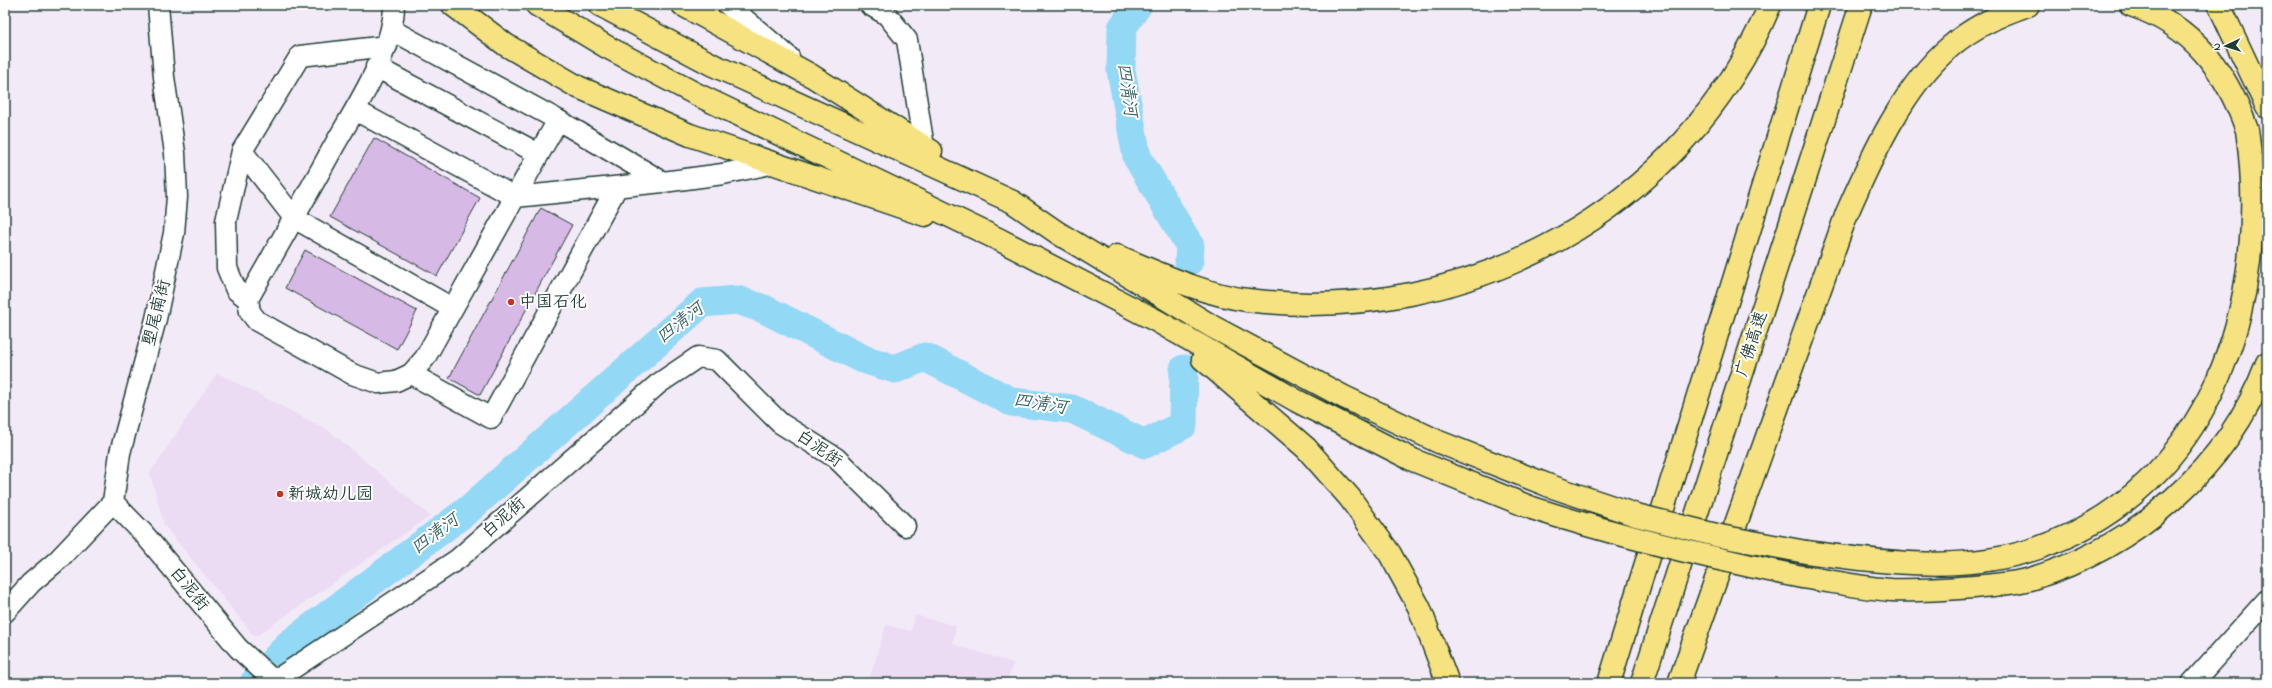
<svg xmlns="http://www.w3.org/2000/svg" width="2272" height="688" font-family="'Indie Flower','LXGW WenKai TC',sans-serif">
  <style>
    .built { fill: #ebdbf3 }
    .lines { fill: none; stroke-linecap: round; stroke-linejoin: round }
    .river { stroke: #93d8f5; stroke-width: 29 }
    .building { fill: #d7b9e6; stroke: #1f3d34 }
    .minor-casing { stroke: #1f3d34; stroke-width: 23 }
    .highway-casing { stroke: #1f3d34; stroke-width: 25 }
    .minor { stroke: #fff; stroke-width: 20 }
    .highway { stroke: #f7e281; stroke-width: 22 }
    .highway-bridge-casing { stroke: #1f3d34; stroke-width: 25; stroke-linecap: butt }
    .highway-bridge { stroke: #f7e281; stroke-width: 22 }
    .poi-dot { fill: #c8321e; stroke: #fff; stroke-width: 1.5 }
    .labels { text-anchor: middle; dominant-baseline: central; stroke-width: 4; stroke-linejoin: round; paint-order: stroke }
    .poi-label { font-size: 17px; fill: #1f3d34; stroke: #fff; text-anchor: start }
    .street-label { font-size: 17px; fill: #1f3d34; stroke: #fff }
    .water-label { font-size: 18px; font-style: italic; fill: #3c6464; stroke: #fff }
  </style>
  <rect width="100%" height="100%" fill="#f3eaf8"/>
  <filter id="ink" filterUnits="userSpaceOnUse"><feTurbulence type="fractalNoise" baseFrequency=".025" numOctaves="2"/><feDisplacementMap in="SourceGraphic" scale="8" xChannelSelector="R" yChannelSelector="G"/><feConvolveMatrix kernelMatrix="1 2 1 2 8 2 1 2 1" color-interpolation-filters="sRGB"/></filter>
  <g filter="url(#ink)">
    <path class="built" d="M217,373L328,430L430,516L255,637L164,525L150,473Z
      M915,615L956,626L953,644L1013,663L1007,683H868L886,625L911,631Z"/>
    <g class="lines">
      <path class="river" d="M1138,5L1122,28L1121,70L1137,157L1190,246L1189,261
        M254,683L289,644L468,510L702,303L737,300L764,309L863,359L895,369L925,357L1012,402L1072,409L1145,444L1183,425L1184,369"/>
    </g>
    <path class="building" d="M374,138L480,198L437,276L330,217Z
      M541,208L572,225L480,395L449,378Z
      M305,250L417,311L397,349L285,288Z"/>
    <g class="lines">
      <g class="minor-casing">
        <path id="minor" d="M394,5C394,50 356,107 334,146C306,197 277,248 248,299L250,312L257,321L352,374L378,383L396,381L411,374L425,358L558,120
          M728,5L789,57
          M870,5L887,15L907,40L924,147
          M392,30L558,120L663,182
          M376,67L539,154
          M355,110L515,197L663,182L723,174L775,163
          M242,151L294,218L452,308
          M248,299L236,290L227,268L226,221L242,151L300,56L387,46
          M411,374L491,418L617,187
          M113,502L144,534L238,648L274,681L458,559L658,384L698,357L717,360L780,423L836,458L905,526
          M5,612L31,583L58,560L113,502L120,453L156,319L174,233L177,197L175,153L164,77L158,5
          M2192,683L2267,600"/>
      </g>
      <g class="highway-casing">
        <path id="highway" d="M453,5L506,45L578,87L690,135L925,215
          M537,5L607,47L696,94L1000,240L1157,321L1297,401L1413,460L1532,508
          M600,5L713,65L1013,202L1058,233L1213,327L1344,397L1439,442L1550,486
          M683,5L812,76L931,151
          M2219,5L2267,107
          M1117,256C1158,273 1202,294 1247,300C1467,327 1683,211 1770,5
          M1203,359L1306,448L1350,498L1390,554L1419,607L1448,683
          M1806,552C1883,562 1963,574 2038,548C2210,489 2272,304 2247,130C2226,70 2193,26 2131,5
          M1802,577C1831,581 1862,588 1892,590C1919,591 1946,589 1973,587C1992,585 2012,584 2030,579C2135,548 2229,467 2267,363
          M1609,683L1819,5
          M1642,683L1861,5
          M1679,683L1847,213C1871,158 1904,85 1951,46C1973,27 2001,14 2028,5"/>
      </g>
      <use href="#minor" class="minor"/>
      <use href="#highway" class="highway"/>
      <g class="highway-bridge-casing">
        <path id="highway-bridge" d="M1550,486L1636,515L1720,536L1806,552
          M1532,508C1621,537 1710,558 1802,577"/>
      </g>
      <use href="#highway-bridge" class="highway-bridge"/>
    </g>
  </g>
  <g class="poi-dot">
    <circle cx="511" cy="302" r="4"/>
    <circle cx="280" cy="494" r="4"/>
  </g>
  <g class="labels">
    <g class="poi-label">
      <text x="519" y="302">中国石化</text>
      <text x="288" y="494">新城幼儿园</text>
    </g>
    <g class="street-label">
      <text transform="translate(157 313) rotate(-76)">塱尾南街</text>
      <text transform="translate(1752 344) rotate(-72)">广佛高速</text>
      <text transform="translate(819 449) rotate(35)">白泥街</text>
      <text transform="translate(504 518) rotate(-41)">白泥街</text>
      <text transform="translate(189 589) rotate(51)">白泥街</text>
    </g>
    <g class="water-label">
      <text transform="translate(1126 90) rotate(82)">四清河</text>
      <text transform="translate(681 324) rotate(-38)">四清河</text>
      <text transform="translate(1040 405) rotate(9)">四清河</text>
      <text transform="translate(436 535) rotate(-37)">四清河</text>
    </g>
  </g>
  <rect width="2272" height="688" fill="none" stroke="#fff" stroke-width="20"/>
  <rect x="10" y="10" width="2252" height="668" fill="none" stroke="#1f3d34" stroke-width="1.5" filter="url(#ink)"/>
  <g transform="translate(2226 46) rotate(266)" stroke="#ffffff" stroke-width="3" paint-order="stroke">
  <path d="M0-3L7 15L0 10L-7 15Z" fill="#1f3d34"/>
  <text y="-6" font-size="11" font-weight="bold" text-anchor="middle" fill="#1f3d34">N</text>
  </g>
</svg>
